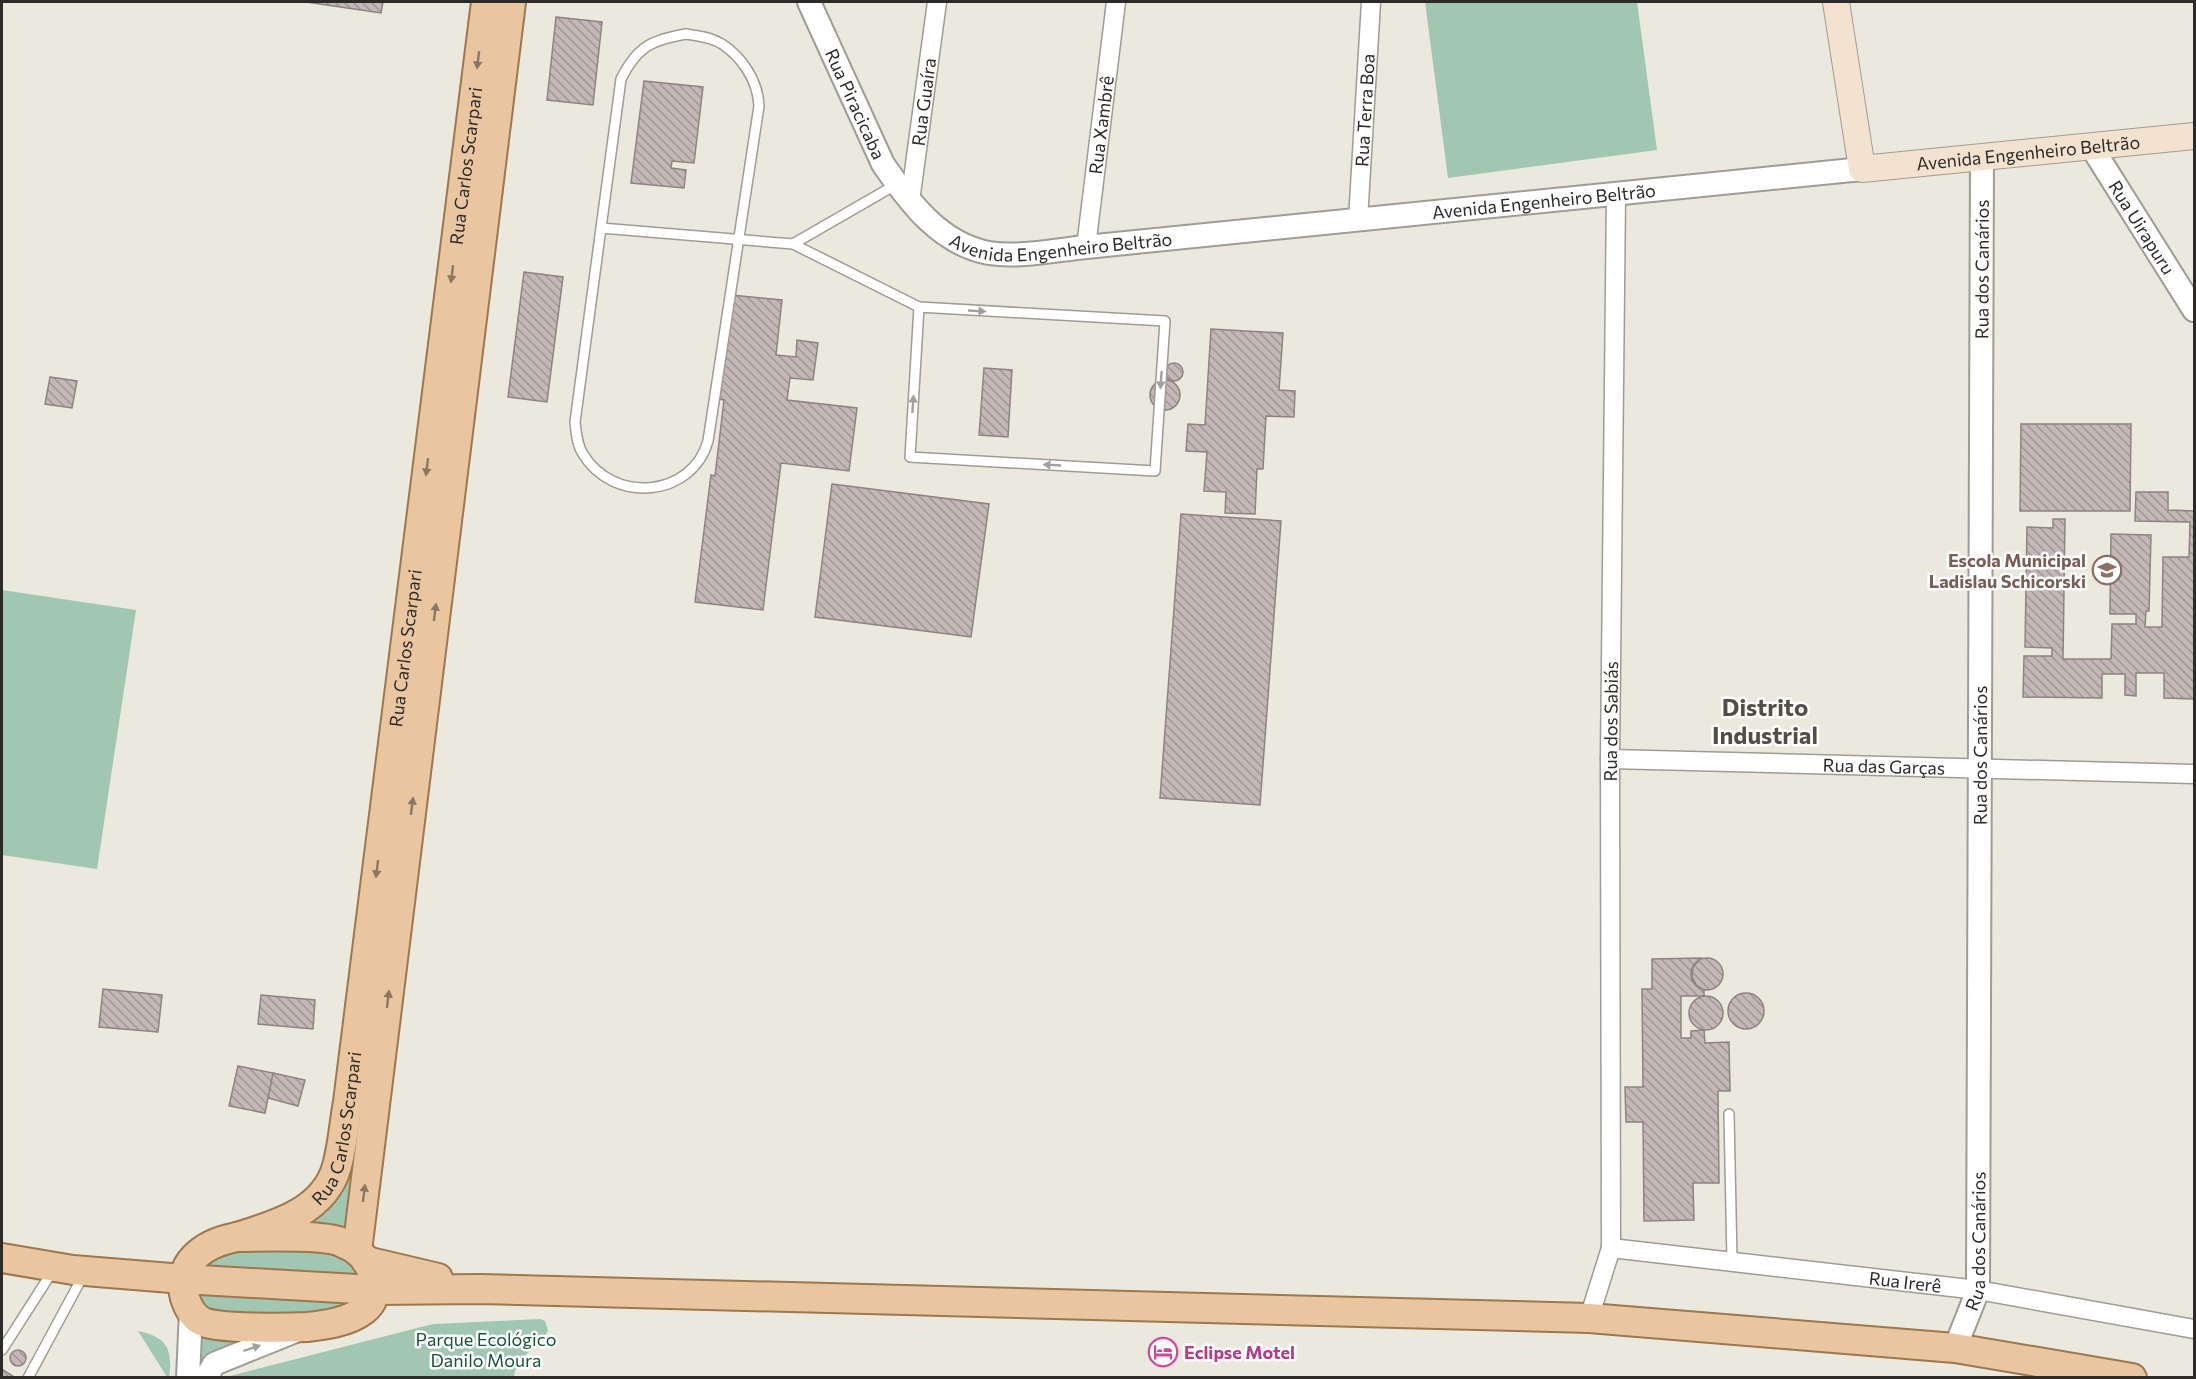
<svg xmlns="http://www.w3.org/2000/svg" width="2196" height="1379" font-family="Commissioner,sans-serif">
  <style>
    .green { fill: #a1c6b1 }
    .building { fill: url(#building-back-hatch); stroke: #8e8382; stroke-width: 1.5 }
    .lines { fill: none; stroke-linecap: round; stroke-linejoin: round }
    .service-casing { stroke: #9f9c93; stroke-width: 12 }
    .minor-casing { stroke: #9f9c93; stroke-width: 21 }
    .tertiary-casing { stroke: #9f9c93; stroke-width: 26 }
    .secondary-casing { stroke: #9f9c93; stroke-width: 28 }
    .primary-casing { stroke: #9d774d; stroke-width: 32 }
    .service { stroke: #fff; stroke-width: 9 }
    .minor { stroke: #fff; stroke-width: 18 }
    .tertiary { stroke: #fff; stroke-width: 22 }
    .secondary { stroke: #f4e2d0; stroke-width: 26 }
    .primary { stroke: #e9c6a0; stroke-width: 28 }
    .oneway { fill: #8b7864 }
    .oneway2 { fill: #a0a09e }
    .labels { text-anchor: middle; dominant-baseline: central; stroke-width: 5; stroke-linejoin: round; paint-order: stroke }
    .street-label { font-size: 18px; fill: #2d2b28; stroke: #fff }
    .education-label { font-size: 18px; font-weight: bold; fill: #785e54; stroke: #fff; text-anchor: end }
    .park-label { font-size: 18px; fill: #175337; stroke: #fff }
    .hotel-label { font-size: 18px; font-weight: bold; fill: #b23c85; stroke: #fff; text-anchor: start }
    .district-label { font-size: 24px; font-weight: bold; fill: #514e46; stroke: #fff }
  </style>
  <defs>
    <pattern id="building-back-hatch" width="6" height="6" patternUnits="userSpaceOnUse" patternTransform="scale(1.5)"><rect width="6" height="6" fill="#c4b8b7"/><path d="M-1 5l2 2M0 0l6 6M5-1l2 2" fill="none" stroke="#a09695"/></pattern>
  </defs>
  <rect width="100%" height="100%" fill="#ebe8de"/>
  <path class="green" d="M1425,2H1637L1657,150L1448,178Z
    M2,590L136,610L97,869L2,855Z
    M359,1071L352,1232L294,1230L325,1214L343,1193Z
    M343,1247L367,1283L200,1275L211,1257L221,1250Z
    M191,1289L361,1297L330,1316L207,1312Z
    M540,1319L545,1321L548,1331C539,1344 514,1362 514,1377H226L433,1324Z
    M138,1331C167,1337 173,1349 169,1377H167Z
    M194,1333L246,1339L219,1353L192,1371Z"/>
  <path class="building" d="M306,2H383L381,13Z
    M556,17L602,22L593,105L547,100Z
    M644,81L703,87L694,163L672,161L671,168L686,170L684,188L631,183Z
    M524,272L563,277L547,402L508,397Z
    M731,295L782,300L776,355L796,357L797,340L818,343L813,380L790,378L787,400L857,408L849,471L781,463L763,610L695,602L711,475L715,476L724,400L718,399Z
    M1211,329L1283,333L1279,390L1295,391L1294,417L1266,416L1263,469H1257L1255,514L1225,513L1226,492L1204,491L1207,452L1186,451L1188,424L1205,425Z
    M1165 372a9 9 0 1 1 18 0a9 9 0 1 1-18 0Z
    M984,368L1012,370L1008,437L979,435Z
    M50,377L77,381L72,408L45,404Z
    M1150 395a15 15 0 1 1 30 0a15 15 0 1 1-30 0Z
    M2021,424H2131L2130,511H2020Z
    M832,484L989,504L971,637L815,617Z
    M2136,492H2168V510L2194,511V699L2164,698V673H2136V696L2125,695V674H2102V698L2023,697L2024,656H2052V648L2025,647L2027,527L2053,528V519H2065L2063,659H2111L2112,624H2136V614H2110L2111,534L2151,535L2149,611H2146L2145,627H2162L2163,557H2189L2190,522L2135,521Z
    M1181,514L1281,521L1260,805L1160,798Z
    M1701,958L1693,967L1692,977L1697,986L1704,990V996H1681V1038H1691V1031L1704,1030L1705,1043L1729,1042L1730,1091H1718L1719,1183H1693L1694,1220L1644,1221L1643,1122H1626L1625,1087H1643L1642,989H1652V959Z
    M1691 974a16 16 0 1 1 32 0a16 16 0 1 1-32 0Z
    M103,989L162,995L158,1032L99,1027Z
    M1728 1011a18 18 0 1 1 36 0a18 18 0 1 1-36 0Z
    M261,995L315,1000L313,1029L258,1024Z
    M1689 1013a17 17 0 1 1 34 0a17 17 0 1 1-34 0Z
    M238,1066L273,1073L265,1113L229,1106Z
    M273,1073L305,1080L298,1106L268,1098Z
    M10 1358a8 8 0 1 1 16 0a8 8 0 1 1-16 0Z
    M2,1369L14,1377V1378H2Z"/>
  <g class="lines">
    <g class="service-casing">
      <path id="service" d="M686,34C698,36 711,37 722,44C742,57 758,81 759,106L708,441C692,498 613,504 583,454C577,445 576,432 575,422L621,79C637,47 651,40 686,34Z
        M601,228L793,244L919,307L1165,321L1155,471L910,457L919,307
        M793,244L897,184
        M1729,1114L1732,1261
        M2,1350L52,1272
        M28,1378L84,1274"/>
    </g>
    <g class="minor-casing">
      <g id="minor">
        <path id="s1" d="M910,201L937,2"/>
        <path id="s2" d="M1358,220L1371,2"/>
        <path id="s3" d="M1086,247L1116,2"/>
        <path id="s4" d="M1610,759L2194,774"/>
        <path id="s5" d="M1611,1248L1978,1290L2194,1329"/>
        <path id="s6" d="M1589,1318L1611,1248L1610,759L1616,194"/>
      </g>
    </g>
    <g class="tertiary-casing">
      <g id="tertiary">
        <path id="s7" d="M809,2L883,164C909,202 940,244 989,253C1018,258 1056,250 1086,247L1862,169"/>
        <path id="s8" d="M2091,146L2194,310"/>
        <path id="s9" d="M1955,1348L1978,1290L1982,157"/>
        <path d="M188,1378L191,1311"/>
        <path d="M206,1378L214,1364L298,1330"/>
      </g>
    </g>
    <g class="secondary-casing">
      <g id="secondary">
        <path id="s10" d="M1836,2L1862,169L2194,136"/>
      </g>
    </g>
    <g class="primary-casing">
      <g id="primary">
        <path id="s11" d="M237,1237C276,1225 325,1211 337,1166C343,1145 344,1123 348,1102L486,2"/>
        <path d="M237,1237C260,1237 322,1234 341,1242C346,1245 353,1247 357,1251C374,1264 383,1296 364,1310C348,1322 326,1325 307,1327C286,1328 221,1329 203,1322C195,1318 189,1309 186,1301C173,1264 204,1243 237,1237Z"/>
        <path d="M357,1251L511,2"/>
        <path d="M2,1258L73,1270L183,1279L374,1290L481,1289L1589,1318L1955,1348L2132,1378"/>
        <path d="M366,1261L438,1278"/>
      </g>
    </g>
    <use href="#service" class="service"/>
    <use href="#minor" class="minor"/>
    <use href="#tertiary" class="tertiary"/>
    <use href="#secondary" class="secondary"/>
    <use href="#primary" class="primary"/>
  </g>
  <defs><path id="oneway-solid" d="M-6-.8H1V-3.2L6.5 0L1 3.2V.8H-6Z" transform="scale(1.5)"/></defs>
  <g class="oneway">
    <use href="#oneway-solid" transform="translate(478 60) rotate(97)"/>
    <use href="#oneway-solid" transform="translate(452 274) rotate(97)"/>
    <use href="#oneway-solid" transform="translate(427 467) rotate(97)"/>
    <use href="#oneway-solid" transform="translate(435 612) rotate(-83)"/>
    <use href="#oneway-solid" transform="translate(412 806) rotate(-83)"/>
    <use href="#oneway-solid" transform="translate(377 869) rotate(97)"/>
    <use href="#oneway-solid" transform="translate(388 999) rotate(-83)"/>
    <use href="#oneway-solid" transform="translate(364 1193) rotate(-83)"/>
  </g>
  <g class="oneway2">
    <use href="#oneway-solid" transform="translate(977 311) rotate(3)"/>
    <use href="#oneway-solid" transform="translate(1161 380) rotate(94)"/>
    <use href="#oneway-solid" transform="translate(913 404) rotate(-86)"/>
    <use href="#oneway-solid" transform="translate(1052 465) rotate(-177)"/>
    <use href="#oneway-solid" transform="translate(252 1348) rotate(-18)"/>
  </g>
  <defs>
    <g id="school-ring" transform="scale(1.5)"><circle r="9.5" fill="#fff" stroke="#8d6e63" stroke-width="1.5"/><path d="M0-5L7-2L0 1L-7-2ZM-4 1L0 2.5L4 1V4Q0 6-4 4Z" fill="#8d6e63"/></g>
    <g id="hotel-ring" transform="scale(1.5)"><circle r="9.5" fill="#fff" stroke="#d1479c" stroke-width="1.5"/><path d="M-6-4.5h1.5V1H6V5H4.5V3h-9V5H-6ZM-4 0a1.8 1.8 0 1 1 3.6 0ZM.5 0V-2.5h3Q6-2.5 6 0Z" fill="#d1479c"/></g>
  </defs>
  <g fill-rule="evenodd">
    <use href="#school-ring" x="2107" y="570"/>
    <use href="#hotel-ring" x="1163" y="1352"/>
  </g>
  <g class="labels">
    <g class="street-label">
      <text stroke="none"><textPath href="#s1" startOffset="100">Rua Guaíra</textPath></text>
      <text stroke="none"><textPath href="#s7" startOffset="112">Rua Piracicaba</textPath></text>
      <text stroke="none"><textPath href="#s2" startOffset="110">Rua Terra Boa</textPath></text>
      <text stroke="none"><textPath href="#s3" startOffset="123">Rua Xambrê</textPath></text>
      <text stroke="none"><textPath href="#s10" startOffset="336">Avenida Engenheiro Beltrão</textPath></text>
      <text stroke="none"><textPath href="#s11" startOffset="1137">Rua Carlos Scarpari</textPath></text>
      <text stroke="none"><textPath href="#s7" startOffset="878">Avenida Engenheiro Beltrão</textPath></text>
      <text stroke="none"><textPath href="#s8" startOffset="96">Rua Uirapuru</textPath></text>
      <text stroke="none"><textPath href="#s7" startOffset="392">Avenida Engenheiro Beltrão</textPath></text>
      <text stroke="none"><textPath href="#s9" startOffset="1083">Rua dos Canários</textPath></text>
      <text stroke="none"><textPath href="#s11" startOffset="651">Rua Carlos Scarpari</textPath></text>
      <text stroke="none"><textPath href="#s6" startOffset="600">Rua dos Sabiás</textPath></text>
      <text stroke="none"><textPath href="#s9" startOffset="597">Rua dos Canários</textPath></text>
      <text stroke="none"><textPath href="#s4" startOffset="274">Rua das Garças</textPath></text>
      <text stroke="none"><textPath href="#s11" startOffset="165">Rua Carlos Scarpari</textPath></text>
      <text stroke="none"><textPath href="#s9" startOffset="111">Rua dos Canários</textPath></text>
      <text stroke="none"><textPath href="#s5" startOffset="296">Rua Irerê</textPath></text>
    </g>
    <g class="education-label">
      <text x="2086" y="560">Escola Municipal<tspan x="2086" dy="21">Ladislau Schicorski</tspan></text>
    </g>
    <g class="park-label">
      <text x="486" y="1339">Parque Ecológico<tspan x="486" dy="21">Danilo Moura</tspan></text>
    </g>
    <g class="hotel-label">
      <text x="1184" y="1352">Eclipse Motel</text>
    </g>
    <g class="district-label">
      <text x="1765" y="706">Distrito<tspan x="1765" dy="28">Industrial</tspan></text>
    </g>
  </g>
  <rect width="2196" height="1379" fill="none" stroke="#2d2b28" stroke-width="6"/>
</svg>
